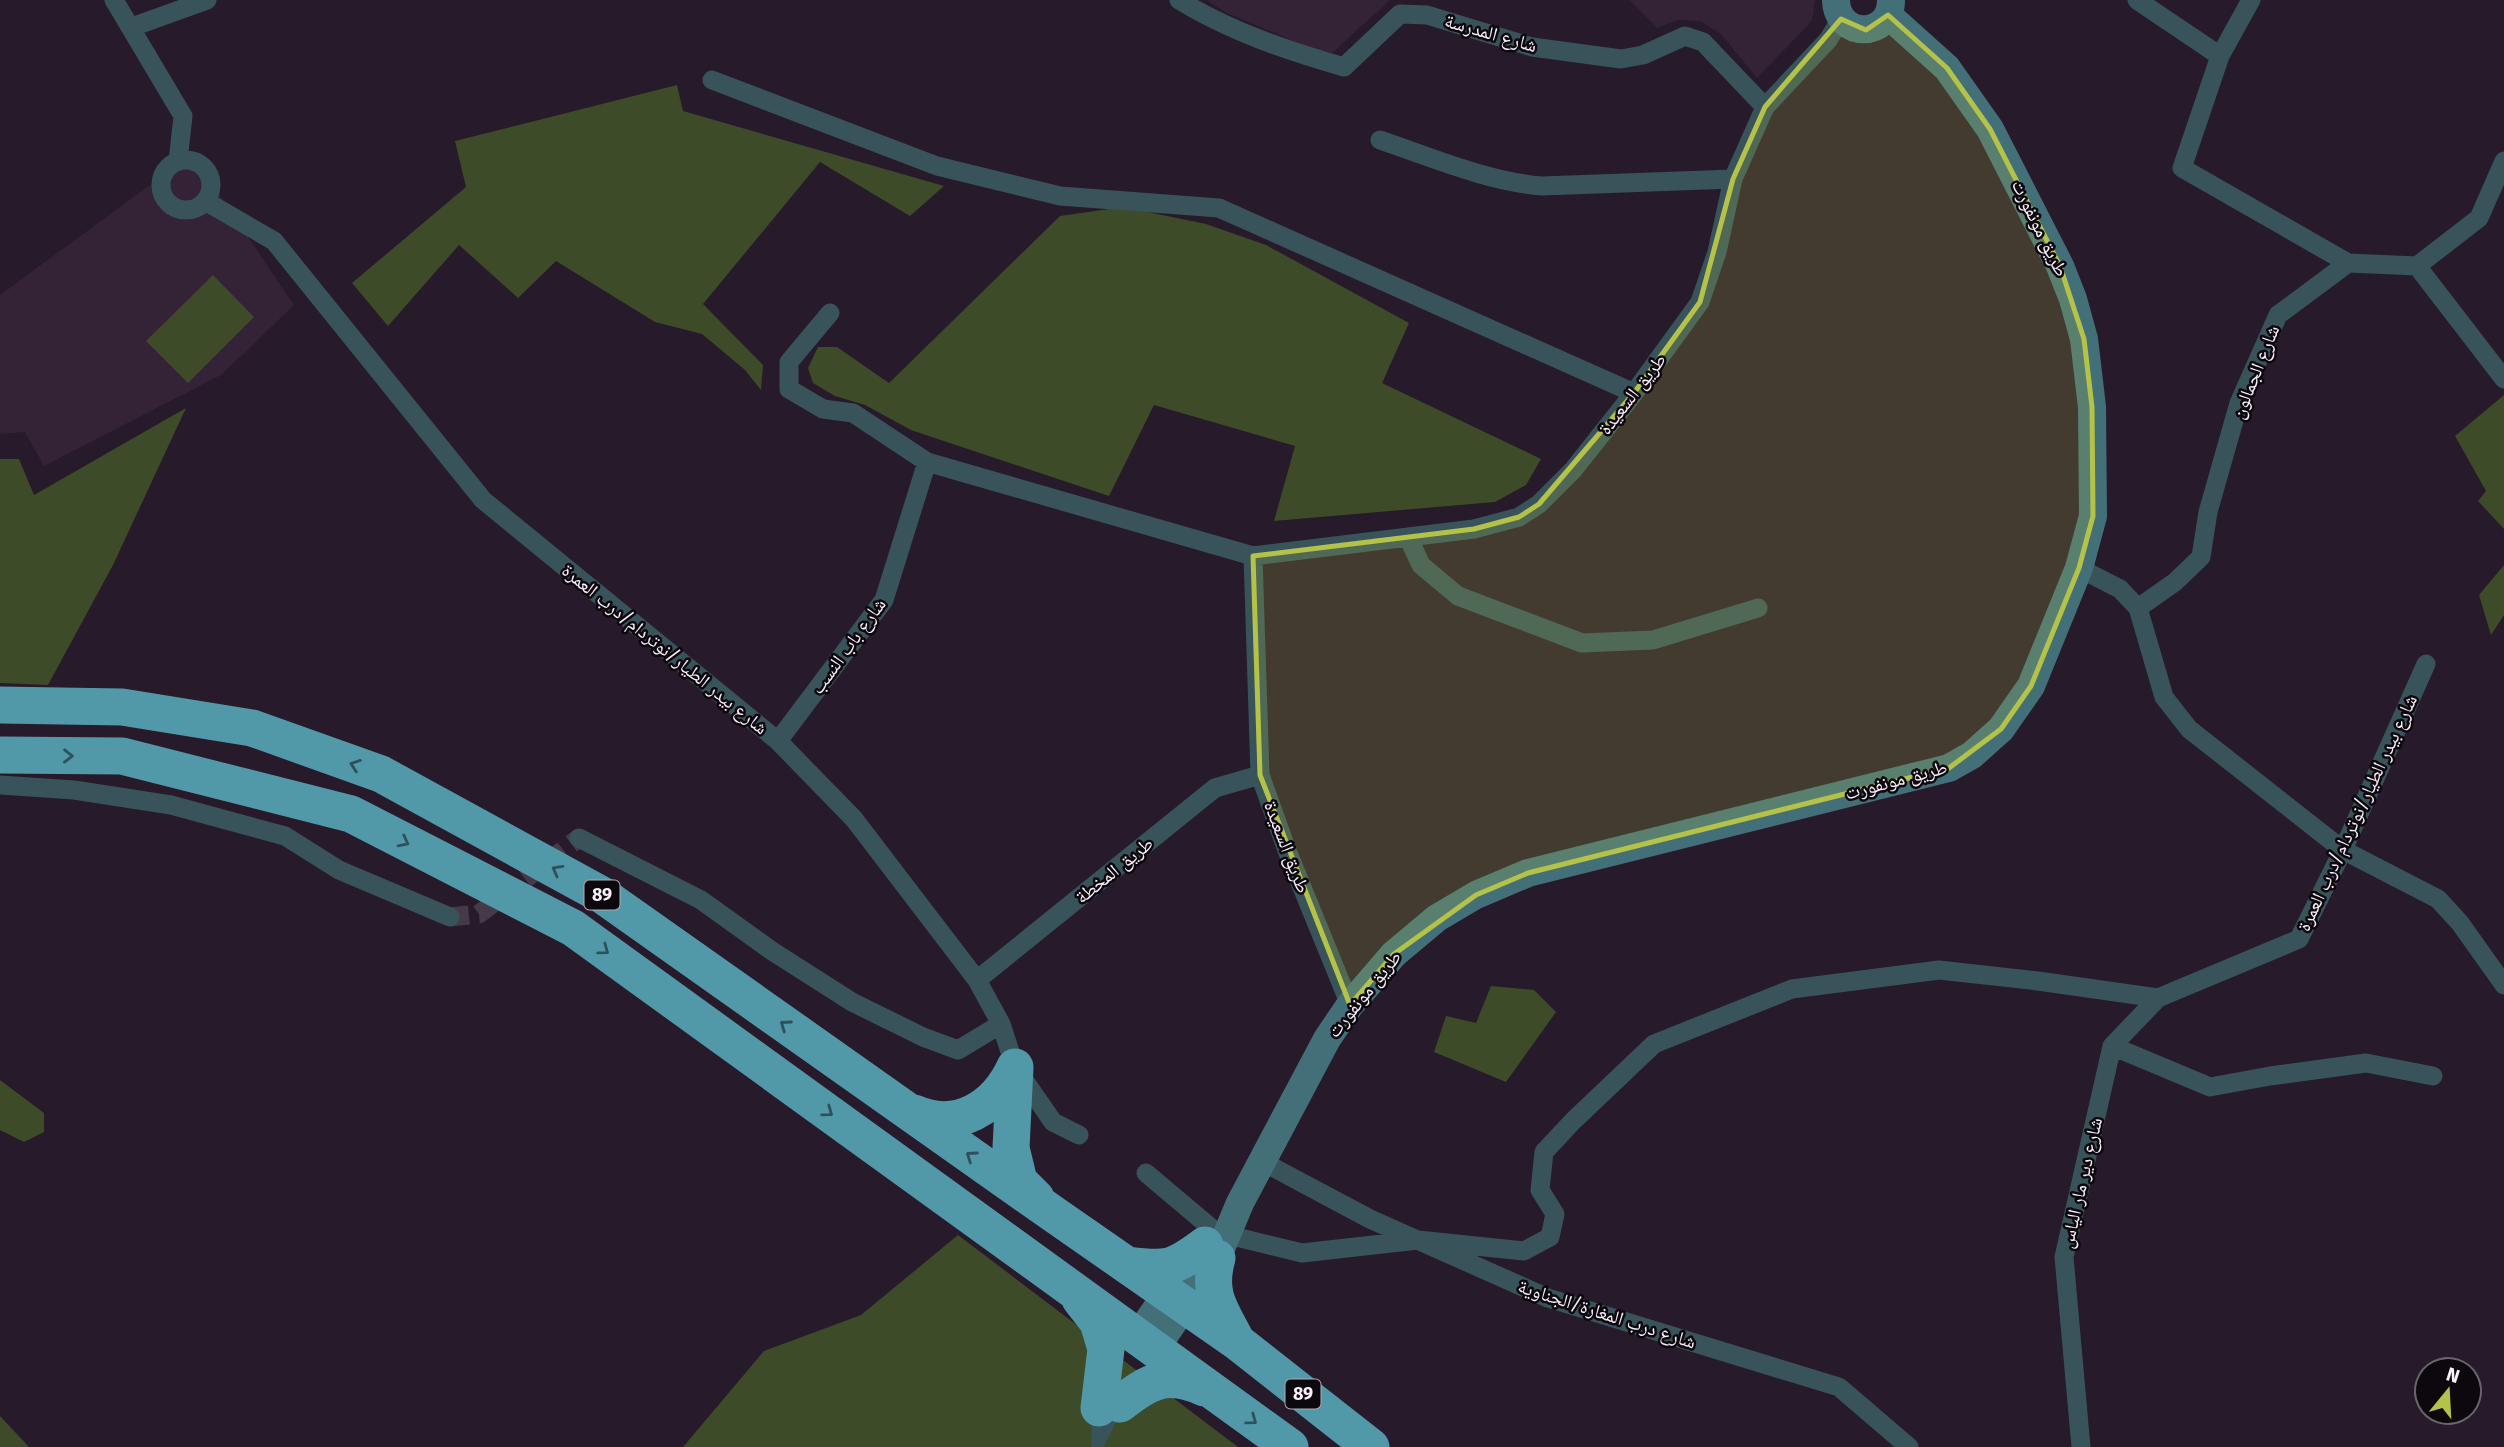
<svg xmlns="http://www.w3.org/2000/svg" width="2504" height="1447" font-family="'Fira Sans','Noto Naskh Arabic',sans-serif">
  <style>
    .built { fill: #342237 }
    .green { fill: #3d4b28 }
    .lines { fill: none; stroke-linecap: round; stroke-linejoin: round }
    .street-tunnel { stroke: #463a49; stroke-width: 19; stroke-dasharray: 19 10; stroke-linecap: butt }
    .lane { stroke: #385359; stroke-width: 10 }
    .street { stroke: #385359; stroke-width: 19 }
    .secondary { stroke: #436f79; stroke-width: 28 }
    .highway { stroke: #5199a9; stroke-width: 37 }
    .oneway { stroke: #2f505c }
    .marked { fill: #b5c249; fill-opacity: 0.2; stroke: #b5c249; stroke-width: 5; stroke-linejoin: round }
    .labels { text-anchor: middle; dominant-baseline: central; stroke-width: 5; stroke-linejoin: round; paint-order: stroke }
    .shield { fill: #0d070e; stroke: #b2aab4; stroke-width: 2 }
    .shield-label { font-size: 18px; font-weight: bold; fill: #f9f0fb }
    .street-label { font-size: 19px; fill: #f9f0fb; stroke: #0d070e }
  </style>
  <rect width="100%" height="100%" fill="#271a2a"/>
  <path class="built" d="M1206,0H1390L1329,56L1225,12Z
    M1629,0H1815L1812,21L1757,78L1721,34L1700,21L1678,20L1657,28Z
    M192,154L294,305L221,375L44,466L25,432L0,434V295Z"/>
  <path class="green" d="M677,85L683,111L944,186L910,216L820,162L703,304L763,365L761,390L745,370L702,334L655,322L556,261L518,298L459,245L388,326L352,283L466,187L455,141Z
    M1123,207L1206,224L1266,245L1409,323L1382,383L1541,459L1526,485L1495,502L1274,521L1295,446L1154,405L1109,496L911,430L865,405L835,396L813,383L808,368L818,347H837L889,383L1060,216Z
    M213,275L254,317L188,383L146,341Z
    M2504,395V529L2478,501L2486,491L2455,436Z
    M186,408L113,565L48,685L0,683V459H19L34,495Z
    M2504,565V615L2491,635L2479,595Z
    M1491,986L1534,990L1556,1012L1506,1082L1434,1052L1446,1016L1476,1023Z
    M0,1080L44,1113V1132L24,1142L0,1130Z
    M958,1235L1238,1447H683L764,1351L861,1315Z
    M0,1416L29,1447H0Z"/>
  <g class="lines">
    <path class="street-tunnel" d="M450,917L479,914L579,838"/>
    <path class="lane" d="M1096,1447L1097,1416
      M1098,1447L1115,1413"/>
    <path class="street" d="M114,0L183,116L178,161
      M1179,0C1229,31 1288,51 1344,67L1400,14L1427,15L1532,47L1621,59L1643,55L1685,36L1703,42L1765,107
      M2137,0L2220,56
      M2251,0L2220,56L2182,168L2348,263
      M132,27L207,0
      M712,80L937,166L1060,196L1219,208L1634,393
      M1380,140C1433,158 1486,181 1542,186L1733,179
      M161 185a25 25 0 1 1 50 0a25 25 0 1 1-50 0Z
      M205,201L274,241L483,500L778,741L854,819L977,980L1001,1024L1015,1067L1053,1122L1079,1135
      M2417,266L2504,379
      M830,313L789,362V389L823,409L853,413L927,462L1253,556L1474,529L1519,517L1539,504L1573,470L1634,393L1700,302L1717,252L1733,179L1765,107L1828,40L1841,19
      M1408,537L1421,565L1458,596L1582,643L1653,640L1758,608
      M1253,556L1260,775L1288,853L1350,1005
      M2079,568L2120,589L2138,608L2164,697L2189,729L2343,850L2438,899L2460,923L2504,985
      M2138,608L2175,582L2201,557L2208,512L2239,403L2278,315L2348,263L2417,266L2479,218L2504,161
      M778,741L884,600L927,462
      M0,785L74,790L171,805L285,836L339,870L450,917
      M579,838L701,900L772,951L852,1002L923,1037L958,1050L1001,1024
      M977,980L1215,788L1260,775
      M2112,1046L2210,1087L2270,1076L2366,1063L2433,1076
      M1263,1162L1370,1219L1548,1298L1839,1387L1909,1447
      M1146,1173L1216,1232
      M1228,1235L1302,1253L1418,1240L1524,1251L1550,1237L1555,1214L1540,1190L1544,1152L1573,1121L1654,1044L1792,989L1939,970L2038,981L2158,998L2299,939L2343,850L2426,664
      M2081,1447L2064,1257L2112,1046L2158,998"/>
    <path class="secondary" d="M1836,0C1837,39 1891,39 1891,0
      M1138,1335L1178,1278
      M1156,1348L1217,1258L1240,1203L1327,1039L1350,1005L1394,954L1437,918L1476,895L1528,873L1949,768L1972,755L2001,729L2031,686L2079,568L2093,516L2092,407L2084,339L2073,299L2060,266L1990,129L1947,68L1888,15"/>
    <path class="highway" d="M0,705L122,707L252,728L381,774L602,895L1052,1213L1236,1341L1371,1447
      M0,755L122,756L351,814L573,928L1290,1447
      M1015,1067L1011,1148L1019,1181L1036,1198
      M914,1113C957,1132 996,1108 1015,1067
      M1217,1258C1207,1294 1220,1309 1236,1340
      M1128,1265C1167,1270 1173,1269 1205,1245
      M1080,1299L1098,1322L1106,1349L1099,1408
      M1120,1404C1149,1381 1167,1371 1204,1388"/>
  </g>
  <defs><path id="oneway-chevron" d="M-2-3.5L2.5 0L-2 3.5" fill="none" stroke-width="1.6" stroke-linecap="round" stroke-linejoin="round" transform="scale(1.75)"/></defs>
  <g class="oneway">
    <use href="#oneway-chevron" transform="translate(68 756) rotate(1)"/>
    <use href="#oneway-chevron" transform="translate(355 765) rotate(-161)"/>
    <use href="#oneway-chevron" transform="translate(404 842) rotate(27)"/>
    <use href="#oneway-chevron" transform="translate(557 870) rotate(-151)"/>
    <use href="#oneway-chevron" transform="translate(604 950) rotate(36)"/>
    <use href="#oneway-chevron" transform="translate(785 1025) rotate(-145)"/>
    <use href="#oneway-chevron" transform="translate(828 1112) rotate(36)"/>
    <use href="#oneway-chevron" transform="translate(971 1156) rotate(-145)"/>
    <use href="#oneway-chevron" transform="translate(1252 1420) rotate(36)"/>
  </g>
  <path class="marked" d="M1888,15L1947,68L1990,129L2060,266L2084,339L2092,407L2093,516L2079,568L2031,686L2001,729L1949,768L1528,873L1476,895L1394,954L1350,1005L1260,775L1253,556L1474,529L1519,517L1539,504L1634,393L1700,302L1733,179L1765,107L1841,19L1866,30Z"/>
  <g class="labels">
    <g class="shield">
      <rect x="584.5" y="880.5" width="35" height="29" rx="5"/>
      <rect x="1285.5" y="1379.5" width="35" height="29" rx="5"/>
    </g>
    <g class="shield-label">
      <text x="602" y="895">89</text>
      <text x="1303" y="1394">89</text>
    </g>
    <g class="street-label">
      <text transform="translate(1491 33) rotate(16)">شارع المدرسة</text>
      <text transform="translate(2040 228) rotate(64)">طريق مونفورت</text>
      <text transform="translate(2255 372) rotate(-68)">شارع الجمالون</text>
      <text transform="translate(1632 394) rotate(-52)">طريق السعيدة</text>
      <text transform="translate(848 646) rotate(-54)">شارع باب النسب</text>
      <text transform="translate(665 649) rotate(39)">شارع بيدر الطيار/نوتردام/درب العمرة</text>
      <text transform="translate(1896 780) rotate(-15)">طريق مونفورت</text>
      <text transform="translate(2357 813) rotate(-65)">شارع بيدر الطيار/نوتردام/درب العمرة</text>
      <text transform="translate(1287 847) rotate(69)">طريق السعيدة</text>
      <text transform="translate(1114 870) rotate(-39)">طريق المخطة</text>
      <text transform="translate(1364 994) rotate(-51)">طريق مونفورت</text>
      <text transform="translate(2081 1183) rotate(-77)">شارع دير مار الياس</text>
      <text transform="translate(1607 1314) rotate(18)">شارع درب المغارة/الجناوية</text>
    </g>
  </g>
  <g transform="translate(2448 1391) rotate(18)"><circle r="33" fill="#0d070e" stroke="#6b646d" stroke-width="2"/>
  <path d="M0-5L12 26L0 18L-12 26Z" fill="#b5c249"/>
  <text y="-10" font-size="19" font-weight="bold" text-anchor="middle" fill="#f9f0fb">N</text>
  </g>
</svg>
